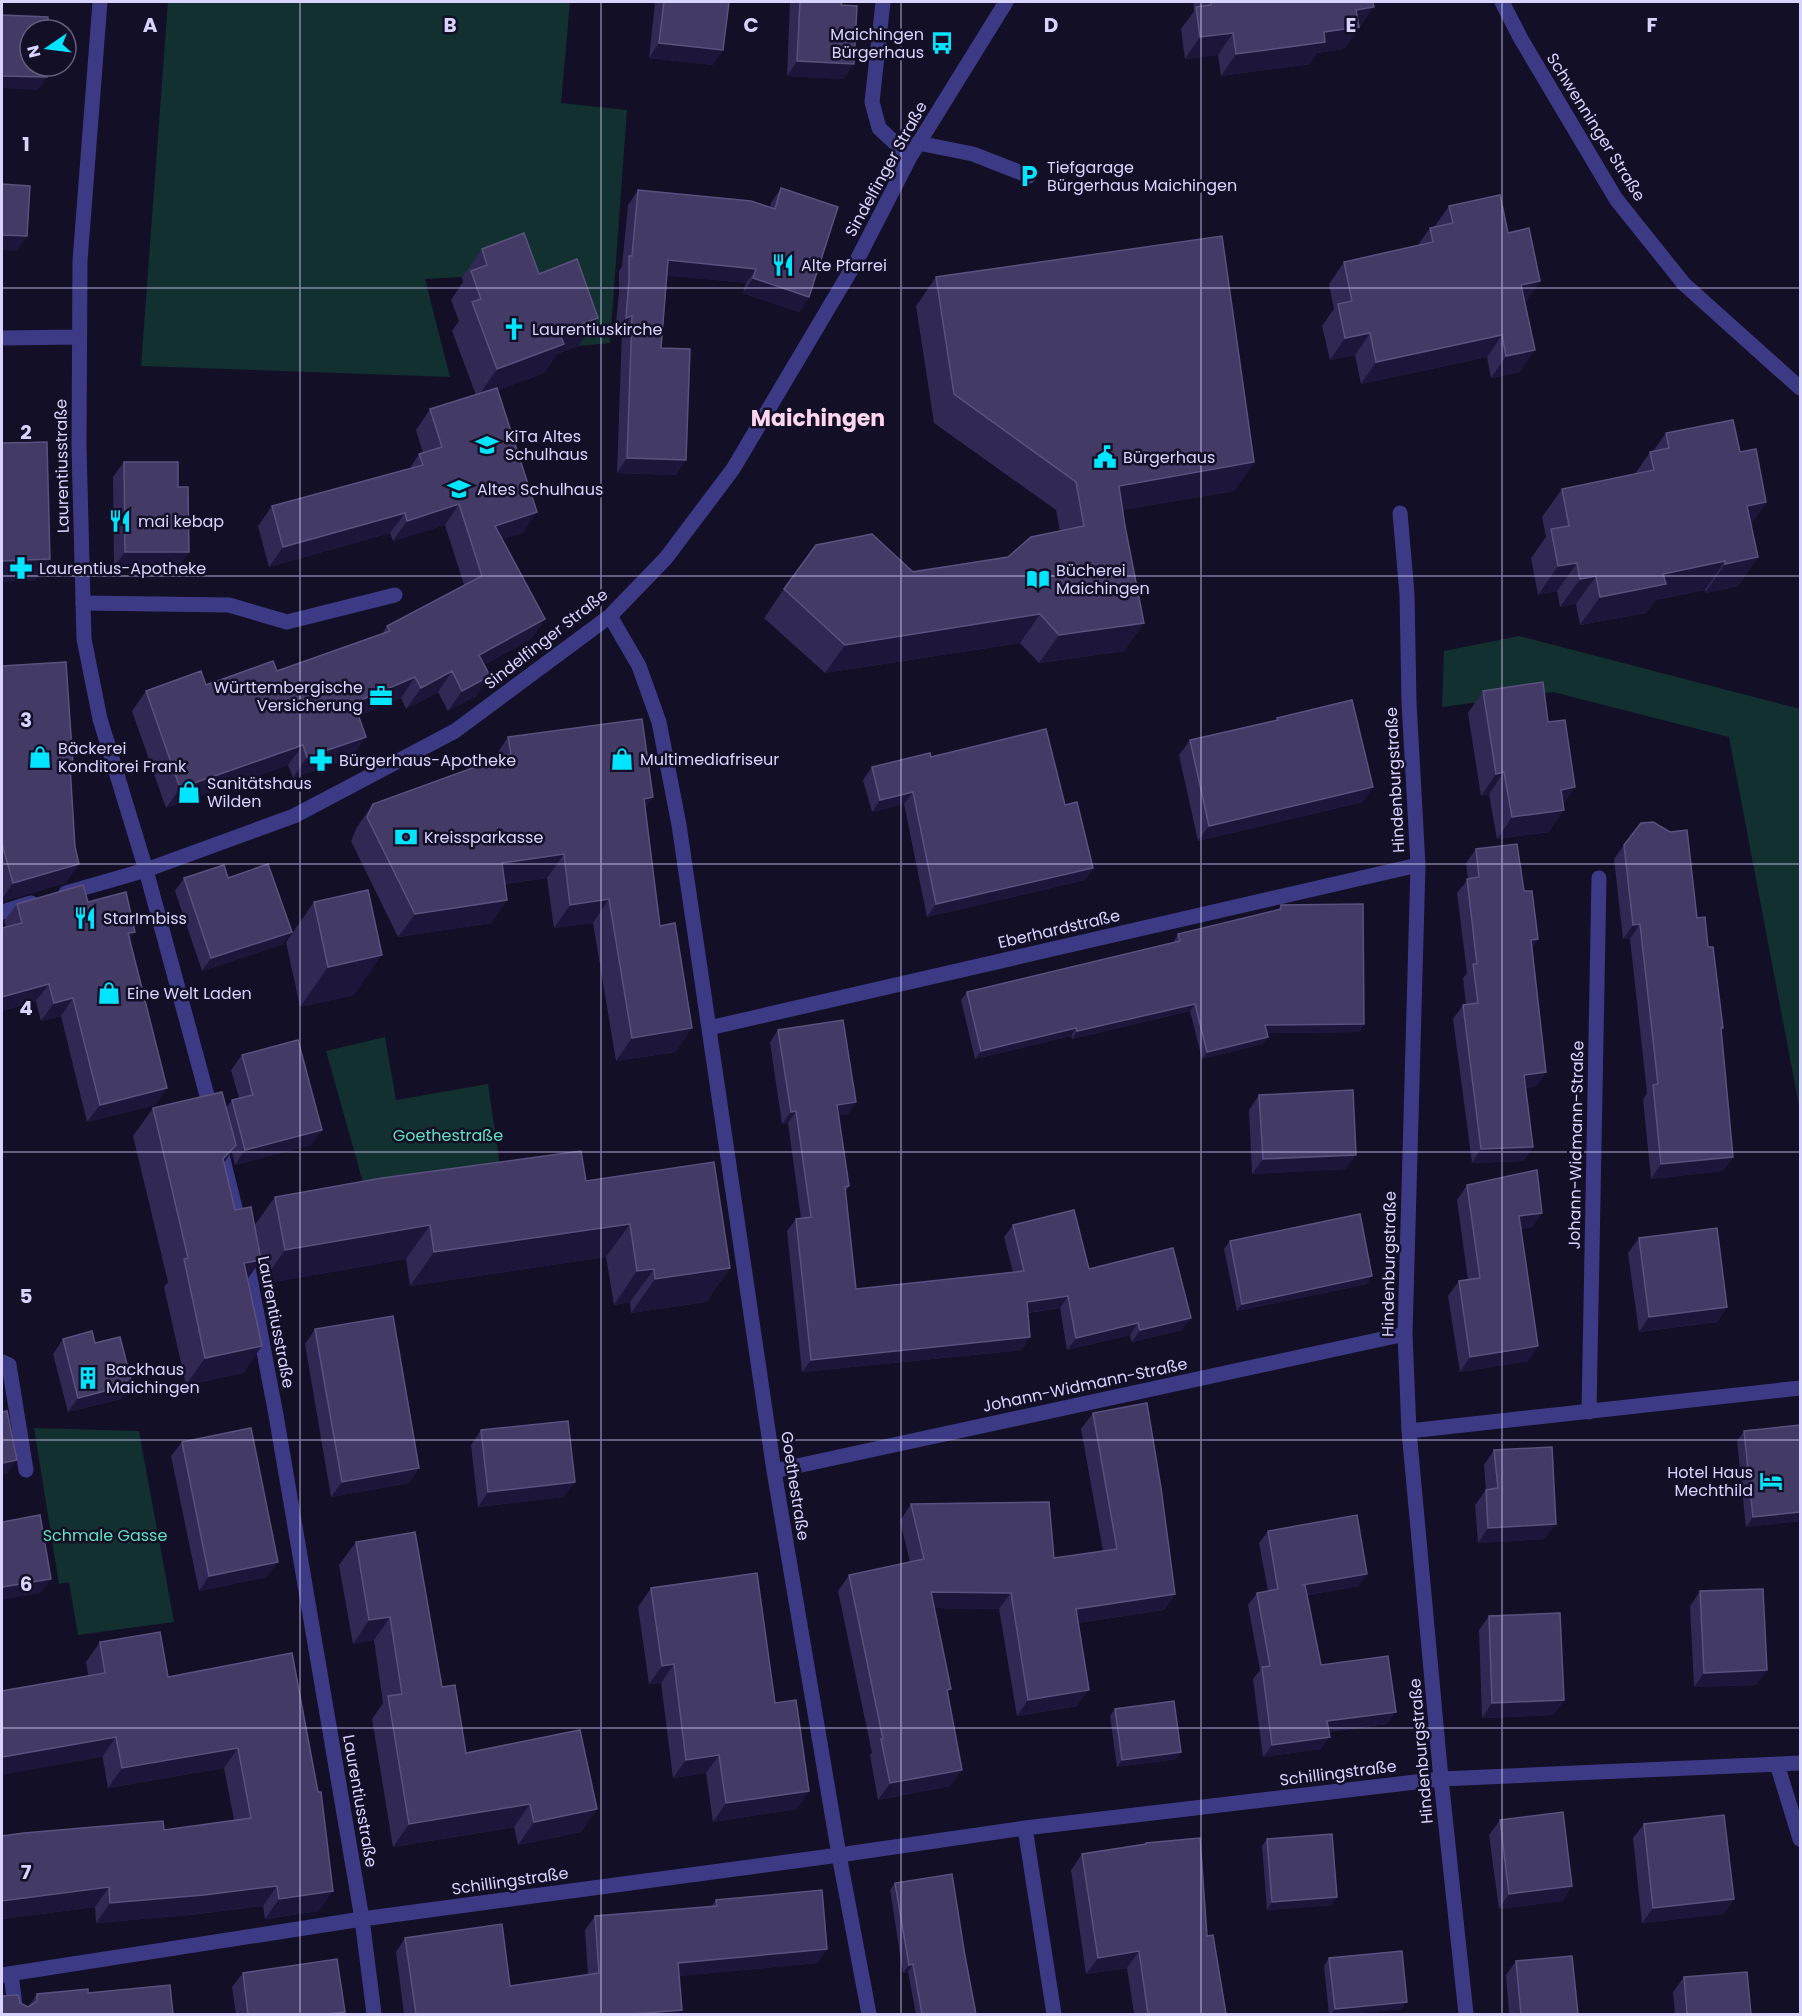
<svg xmlns="http://www.w3.org/2000/svg" width="1802" height="2016" font-family="Poppins,sans-serif">
  <style>
    .green { fill: #12302f }
    .lines { fill: none; stroke-linecap: round; stroke-linejoin: round }
    .service { stroke: #3d3a85; stroke-width: 15 }
    .minor { stroke: #3d3a85; stroke-width: 15 }
    .wall { fill: #312854 }
    .shaded-wall { fill: #1d163a }
    .building { fill: #433a66; stroke: #5a527e; stroke-width: 1.5 }
    .grid { fill: none; stroke: #d9d4ff; stroke-width: 1.5; stroke-opacity: 0.55 }
    .labels { text-anchor: middle; dominant-baseline: central; stroke-width: 5; stroke-linejoin: round; paint-order: stroke }
    .poi-label { font-size: 16px; fill: #d9d4ff; stroke: #130f26; text-anchor: start }
    .street-label { font-size: 16px; fill: #d9d4ff; stroke: #130f26 }
    .park-label { font-size: 16px; fill: #5fe0c0; stroke: #130f26 }
    .district-label { font-size: 22px; font-weight: bold; fill: #ffd6f0; stroke: #130f26 }
    .grid-label { font-size: 20px; text-anchor: middle; font-weight: bold; fill: #d9d4ff; stroke: #130f26; stroke-width: 5; stroke-linejoin: round; paint-order: stroke }
  </style>
  <rect width="100%" height="100%" fill="#130f26"/>
  <path class="green" d="M168,2H570L561,103L627,110L610,343L578,346L557,288L504,262L462,277L425,279L450,377L141,366Z
    M1519,636L1800,709V1111L1729,737L1553,692L1442,707L1444,651Z
    M385,1037L396,1100L488,1084L501,1172L364,1186L326,1051Z
    M34,1428L139,1431L174,1622L78,1635L69,1582L59,1584Z"/>
  <g class="lines">
    <path class="service" d="M918,143L973,154L1029,176
      M83,603L229,605L287,622L395,595
      M11,1974L16,2014"/>
    <path class="minor" d="M100,2L80,261L79,447L84,639L100,719L146,870L212,1114
      M883,2L872,102L879,128L910,157
      M1502,2L1521,39L1616,199L1684,284L1800,388
      M2,338L78,337
      M1400,513L1407,594L1409,702L1418,865L1405,1334L1409,1431L1441,1779L1466,2014
      M610,616L639,666L659,722L679,825L774,1471L839,1855L869,2014
      M66,893L146,870L294,816L455,731L610,616L666,558L733,469L857,260L910,157L1006,2
      M2,912L31,903
      M709,1028L1418,865
      M219,1143L240,1228
      M246,1257L276,1415L362,1919L374,2014
      M2,1362L9,1365L26,1470
      M1589,1412L1599,878
      M1409,1431L1800,1388
      M774,1471L1405,1334
      M1777,1764L1800,1839
      M1025,1828L1054,2014
      M2,1975L362,1919L839,1855L1025,1828L1441,1779L1800,1763"/>
  </g>
  <path class="wall" d="M655,2H729L713,65L649,58Z
    M790,2H842L844,79L787,76Z
    M1193,2H1373L1359,29H1358L1344,49L1317,53L1310,64L1221,76L1218,55L1185,59L1181,29L1194,11Z
    M781,188L809,297L799,312L743,293L746,283L666,275L661,348L676,475L617,473L622,330L615,333L619,293V271L622,266L628,205L638,190L770,207L771,203Z
    M1449,206L1508,233L1540,281L1525,303L1520,372L1491,378L1487,357L1361,384L1355,355L1330,360L1322,326L1334,309L1329,284L1344,262L1418,245L1430,228L1434,227Z
    M482,249L539,274L578,346L557,354L544,373L498,390L523,533L502,539L545,619L531,639L484,665L476,696L448,711L438,692L406,709L401,698L359,716L352,757L293,778L288,765L166,808L132,711L146,691L206,685L277,671L382,634L387,626L464,585L445,525L393,541L390,533L269,567L258,526L272,506L410,468L419,454L423,453L416,430L430,409L476,395L452,331L459,321L451,300L463,282L462,277Z
    M936,277L1254,462L1234,491L1122,510L1125,526L1144,623L1124,651L1039,663L1020,643L825,673L764,618L784,589L1008,557L1060,531L1056,510L934,423L916,306Z
    M1666,433L1740,452L1766,502L1751,524L1758,557L1738,586L1705,593V590L1655,600L1646,613L1580,625L1576,604L1560,607L1557,591L1538,595L1531,558L1546,537L1542,517L1562,489L1635,474L1650,452L1653,451Z
    M124,462L179,566L114,567L113,477Z
    M2,666L73,765L70,769L75,847L79,864L65,883L2,902Z
    M1483,691L1548,722L1575,787L1563,804L1549,832L1497,839L1489,794L1481,796L1468,713Z
    M1277,718L1363,802L1198,841L1179,755L1190,740L1275,721Z
    M508,737L653,797L645,808L676,1052L616,1061L593,923L554,928L547,878L505,884L507,900L491,923L398,937L351,841L357,827L373,804L492,761Z
    M931,757L1065,805L1093,868L1085,880L927,917L904,804L872,812L863,780L872,767Z
    M1624,845L1697,918L1708,947L1721,1031L1733,1157L1723,1171L1651,1179L1643,1099L1647,1093L1630,939H1623L1614,859Z
    M1476,849L1524,891L1538,939L1532,948L1546,1072L1536,1086L1525,1088L1533,1147L1523,1161L1472,1163L1453,1019L1463,1005H1466L1463,978L1467,973L1457,893L1468,879L1466,863Z
    M184,878H228L283,944L202,971L175,891Z
    M88,902L135,932L130,939L167,1088L155,1105L87,1122L61,1016L41,1021L36,1001L2,1011V928L6,927L4,921L17,904Z
    M314,902L354,995L300,1007L286,942Z
    M1281,905L1364,1024L1359,1032L1267,1033L1268,1037L1262,1044L1202,1059L1190,1011L1072,1039L1071,1036L975,1059L961,1000L967,992L1173,943L1178,934L1278,910Z
    M778,1030L856,1102L848,1114L839,1115L849,1186L846,1191L856,1289L1013,1272L1004,1237L1013,1225L1089,1269L1182,1330L1132,1342L1130,1335L1067,1350L1060,1308L1028,1313L1022,1350L802,1372L787,1231L796,1219L801,1218L788,1123L782,1124L770,1042Z
    M242,1055L322,1130L311,1145L235,1165L232,1152L224,1163L235,1210L254,1226L275,1197L586,1181L730,1268L706,1302L631,1313L630,1302L614,1305L606,1257L410,1286L406,1259L261,1284L257,1265L248,1278L262,1346L243,1373L186,1385L164,1287L168,1282L133,1136L153,1108H226L232,1100L239,1098L231,1070Z
    M1259,1095L1346,1169L1252,1174L1249,1110Z
    M1467,1185L1542,1213L1532,1227L1521,1229L1538,1346L1528,1361L1460,1372L1448,1296L1459,1281L1468,1280L1457,1200Z
    M1639,1238L1727,1307L1717,1322L1639,1332L1628,1253Z
    M1230,1241L1367,1284L1237,1311L1224,1249Z
    M315,1329L419,1468L409,1483L331,1497L305,1344Z
    M63,1339L95,1343L121,1399L68,1412L53,1354Z
    M1093,1413L1175,1594L1164,1610L1078,1623L1077,1706L1017,1716L999,1609L934,1608L948,1694L950,1786L878,1800L870,1755L872,1753L838,1591L849,1575L910,1562L900,1521L911,1504L1054,1558L1103,1551L1081,1429Z
    M481,1430L564,1497L478,1507L471,1445Z
    M1744,1431L1800,1521L1746,1527L1737,1441Z
    M182,1442L267,1577L199,1591L171,1456Z
    M1494,1450L1545,1539L1478,1543L1475,1505L1486,1490L1484,1465Z
    M1268,1531L1359,1586L1307,1595L1321,1665L1387,1724L1329,1732L1321,1749L1263,1757L1253,1679L1260,1670L1248,1605L1257,1593L1268,1591L1259,1543Z
    M356,1542L442,1687L466,1753L597,1809L581,1832L518,1845L514,1827L393,1847L372,1719L383,1703L374,1640L353,1644L339,1565Z
    M651,1588L775,1703L809,1791L797,1809L713,1822L706,1773L673,1778L661,1683L649,1684L638,1607Z
    M1700,1591L1767,1670L1756,1685L1694,1687L1690,1606Z
    M1489,1616L1564,1700L1553,1715L1482,1718L1479,1630Z
    M100,1642L168,1677L292,1653L319,1911L265,1919L263,1906L190,1915L96,1923L95,1907L2,1919V1836L164,1830L234,1820L224,1768L108,1788L86,1662Z
    M1115,1709L1181,1752L1176,1759L1117,1767L1110,1716Z
    M1500,1820L1572,1886L1562,1901L1499,1909L1489,1835Z
    M1644,1824L1734,1899L1723,1914L1642,1923L1633,1838Z
    M1267,1839L1332,1905L1267,1910L1262,1846Z
    M1146,1843L1207,1936L1226,2014H1134L1127,1968L1086,1974L1071,1870L1082,1854L1144,1845Z
    M895,1883L965,1956L976,2014H916L908,1972L903,1973L890,1890Z
    M716,1900L827,1949L817,1963L679,1976V2014H404L396,1952L405,1938L510,1986L588,1975L585,1930L595,1916L711,1907Z
    M1329,1958L1402,2009L1348,2014H1329L1324,1966Z
    M1516,1961L1578,2014H1509L1506,1975Z
    M243,1973L345,2012L343,2014H236L232,1987Z
    M1684,1977L1751,2014H1675L1673,1992Z
    M88,1993L2,2014L20,2003L28,2007L37,1994Z"/>
  <path class="shaded-wall" d="M1374,7L1344,49L1317,53L1310,64L1221,76L1236,54L1324,32L1356,10Z
    M1233,33L1218,55L1185,59L1200,37Z
    M659,43L723,50L713,65L649,58Z
    M797,61L854,64L844,79L787,76Z
    M2,76L47,77L38,90L2,88Z
    M2,235L27,236L17,251L2,250Z
    M668,260L756,269L746,283L657,275Z
    M753,278L809,297L799,312L743,293Z
    M1540,281L1525,303L1521,285Z
    M632,316L622,330L615,333L626,318Z
    M598,318L578,346L557,354L544,373L477,398L497,369L559,332Z
    M1370,333L1355,355L1330,360L1345,338Z
    M1502,335L1487,357L1361,384L1376,362Z
    M1535,350L1520,372L1491,378L1506,356Z
    M627,458L686,460L676,475L617,473Z
    M1254,462L1234,491L1099,514L1119,486Z
    M1766,502L1746,531L1747,506Z
    M459,504L445,525L393,541L407,521Z
    M537,512L523,533L481,546L495,526Z
    M405,513L390,533L269,567L283,547Z
    M125,552H189L179,566L114,567Z
    M1758,557L1738,586L1705,593L1725,564Z
    M50,559L35,581L2,582V561Z
    M1725,561L1705,590L1655,600L1646,613L1580,625L1600,597L1663,574Z
    M1577,563L1557,591L1538,595L1558,566Z
    M1596,576L1576,604L1560,607L1580,579Z
    M1040,614L1020,643L825,673L845,645Z
    M545,619L531,639L465,675L479,655Z
    M1144,623L1124,651L1039,663L1059,635Z
    M452,671L438,692L406,709L421,688Z
    M490,676L476,696L448,711L462,691Z
    M415,677L401,698L340,724L354,703Z
    M366,737L352,757L293,778L307,757Z
    M303,745L288,765L166,808L180,788Z
    M1504,772L1489,794L1481,796L1496,774Z
    M1373,787L1363,802L1198,841L1209,826Z
    M1575,787L1560,809L1561,790Z
    M913,792L904,804L872,812L880,800Z
    M653,797L636,821L644,799Z
    M1564,810L1549,832L1497,839L1512,817Z
    M564,854L547,878L486,886L502,863Z
    M79,864L65,883L2,902V899L13,883Z
    M1093,868L1085,880L927,917L936,904Z
    M609,899L593,923L554,928L570,905Z
    M507,900L491,923L398,937L415,914Z
    M1640,924L1630,939H1623L1633,925Z
    M135,932L123,949L128,933Z
    M292,932L283,944L202,971L211,958Z
    M1538,939L1528,953L1531,940Z
    M382,955L354,995L300,1007L328,967Z
    M49,984L36,1001L2,1011V997Z
    M73,998L61,1016L41,1021L54,1003Z
    M1195,1004L1190,1011L1072,1039L1077,1031Z
    M1364,1024L1359,1032L1259,1033L1265,1025Z
    M692,1028L676,1052L616,1061L632,1038Z
    M1076,1028L1071,1036L975,1059L981,1051Z
    M1268,1037L1262,1044L1202,1059L1207,1052Z
    M1546,1072L1536,1086L1514,1089L1524,1075Z
    M167,1088L155,1105L87,1122L100,1105Z
    M856,1102L848,1114L829,1117L837,1105Z
    M796,1111L788,1123L782,1124L791,1112Z
    M322,1130L311,1145L235,1165L245,1150Z
    M236,1145L217,1173L223,1159Z
    M1533,1147L1523,1161L1472,1163L1481,1149Z
    M1356,1155L1346,1169L1252,1174L1263,1159Z
    M1733,1157L1723,1171L1651,1179L1661,1164Z
    M1542,1213L1532,1227L1508,1231L1519,1216Z
    M630,1224L606,1257L410,1286L434,1252Z
    M430,1225L406,1259L261,1284L285,1250Z
    M261,1260L242,1287L244,1263Z
    M730,1268L706,1302L631,1313L655,1279Z
    M654,1269L630,1302L614,1305L637,1271Z
    M1372,1276L1367,1284L1237,1311L1242,1304Z
    M1068,1296L1060,1308L1018,1314L1027,1302Z
    M1727,1307L1717,1322L1639,1332L1649,1317Z
    M1191,1318L1182,1330L1132,1342L1140,1330Z
    M1138,1323L1130,1335L1067,1350L1076,1338Z
    M1030,1337L1022,1350L802,1372L811,1360Z
    M262,1346L243,1373L186,1385L205,1358Z
    M1538,1346L1528,1361L1460,1372L1470,1357Z
    M132,1384L121,1399L68,1412L78,1398Z
    M17,1460L7,1474L2,1475V1463Z
    M419,1468L409,1483L331,1497L342,1482Z
    M575,1482L564,1497L478,1507L488,1492Z
    M1800,1512V1521L1746,1527L1753,1517Z
    M1556,1524L1545,1539L1478,1543L1488,1528Z
    M278,1562L267,1577L199,1591L209,1576Z
    M1367,1574L1359,1586L1293,1597L1302,1585Z
    M51,1579L41,1593L2,1600V1587Z
    M931,1592L1011,1593L999,1609L920,1608Z
    M1175,1594L1164,1610L1064,1625L1076,1609Z
    M390,1617L374,1640L353,1644L369,1620Z
    M674,1664L661,1683L649,1684L662,1666Z
    M1767,1670L1756,1685L1694,1687L1704,1673Z
    M1089,1690L1077,1706L1017,1716L1028,1700Z
    M1564,1700L1553,1715L1482,1718L1492,1703Z
    M1396,1712L1387,1724L1319,1733L1327,1721Z
    M116,1737L102,1757L2,1775V1757Z
    M1330,1737L1321,1749L1263,1757L1272,1745Z
    M238,1748L224,1768L108,1788L122,1768Z
    M1181,1752L1176,1759L1117,1767L1122,1760Z
    M719,1755L706,1773L673,1778L686,1760Z
    M962,1770L950,1786L878,1800L890,1783Z
    M809,1791L797,1809L713,1822L726,1803Z
    M530,1804L514,1827L393,1847L409,1824Z
    M597,1809L581,1832L518,1845L534,1822Z
    M277,1886L263,1906L190,1915L96,1923L110,1903Z
    M1572,1886L1562,1901L1499,1909L1509,1894Z
    M109,1887L95,1907L2,1919V1901Z
    M333,1891L319,1911L265,1919L279,1899Z
    M1337,1897L1332,1905L1267,1910L1272,1902Z
    M1734,1899L1723,1914L1642,1923L1653,1908Z
    M827,1949L817,1963L668,1977L678,1963Z
    M1139,1951L1127,1968L1086,1974L1098,1958Z
    M913,1964L908,1972L903,1973L909,1965Z
    M1407,2002L1402,2009L1348,2014H1331L1335,2009Z
    M682,2010L679,2014H632Z
    M345,2012L343,2014H326Z"/>
  <path class="building" d="M664,2H729L723,50L659,43Z
    M800,2H842L841,5L857,6L854,64L797,61Z
    M1211,2H1373L1374,7L1356,10L1359,27L1324,32L1325,42L1236,54L1233,33L1200,37L1196,7L1211,5Z
    M2,15L48,17V30H30V66H47V77L2,76Z
    M2,184L30,186L27,236L2,235Z
    M781,188L838,207L809,297L753,278L756,269L668,260L661,348L690,349L686,460L627,458L632,316L626,318L629,279V256H632L638,190L751,201L775,209Z
    M1500,195L1508,233L1529,228L1540,281L1521,285L1535,350L1506,356L1502,335L1376,362L1370,333L1345,338L1338,304L1352,301L1344,262L1433,242L1430,228L1453,223L1449,206Z
    M524,233L539,274L577,259L598,318L559,332L564,344L497,369L472,302L481,299L471,271L487,265L482,249Z
    M1222,236L1254,462L1119,486L1125,526L1144,623L1059,635L1040,614L845,645L784,589L816,545L872,534L913,572L1008,557L1031,537L1084,526L1076,482L954,394L936,277Z
    M497,388L537,512L495,526L545,619L479,655L490,676L462,691L452,671L421,688L415,677L354,703L366,737L307,757L303,745L180,788L146,691L201,671L206,685L273,661L277,671L390,631L387,626L482,576L459,504L407,521L405,513L283,547L272,506L423,465L419,454L442,447L430,409Z
    M1733,420L1740,452L1756,449L1766,502L1747,506L1758,557L1725,564V561L1663,574L1666,584L1600,597L1596,576L1580,579L1577,563L1558,566L1551,529L1569,526L1562,489L1654,470L1650,452L1669,448L1666,433Z
    M47,442L50,559L2,561V443Z
    M124,462H178V487H188L189,552H125Z
    M66,662L73,765L70,766L75,847L79,864L13,883L2,844V666Z
    M1543,682L1548,722L1565,720L1575,787L1561,790L1564,810L1512,817L1504,772L1496,774L1483,691Z
    M1352,700L1373,787L1209,826L1190,740L1278,720L1277,718Z
    M642,719L653,797L644,799L660,926L675,923L692,1028L632,1038L609,899L570,905L564,854L502,863L507,900L415,914L367,817L373,804L511,754L508,737Z
    M1046,729L1065,805L1077,802L1093,868L936,904L913,792L880,800L872,767L930,753L931,757Z
    M1653,822L1670,832L1687,830L1697,918L1705,917L1708,947H1713L1723,1028H1721L1733,1157L1661,1164L1653,1085L1658,1084L1640,924L1633,925L1624,845L1641,823Z
    M1517,844L1524,891H1532L1538,939L1531,940L1546,1072L1524,1075L1533,1147L1481,1149L1463,1005L1478,1003L1473,964H1477L1467,879L1479,877L1476,849Z
    M268,864L292,932L211,958L184,878L224,865L228,878Z
    M83,885L88,902L126,892L135,932L128,933L167,1088L100,1105L73,998L54,1003L49,984L2,997V928L22,923L17,904Z
    M368,890L382,955L328,967L314,902Z
    M1363,904L1364,1024L1265,1025L1268,1037L1207,1052L1195,1004L1077,1031L1076,1028L981,1051L967,992L1180,941L1178,934L1281,909V905Z
    M843,1020L856,1102L837,1105L849,1186L845,1187L856,1289L1024,1271L1013,1225L1074,1210L1089,1269L1173,1248L1191,1318L1140,1330L1138,1323L1076,1338L1068,1296L1027,1302L1030,1337L811,1360L796,1219L811,1217L796,1111L791,1112L778,1030Z
    M298,1040L322,1130L245,1150L232,1100L253,1095L242,1055Z
    M1353,1090L1356,1155L1263,1159L1259,1095Z
    M222,1092L236,1145L223,1159L235,1210L251,1207L261,1260L244,1263L262,1346L205,1358L184,1259L188,1258L153,1108Z
    M581,1151L586,1181L714,1162L730,1268L655,1279L654,1269L637,1271L630,1224L434,1252L430,1225L285,1250L275,1197L382,1178Z
    M1537,1170L1542,1213L1519,1216L1538,1346L1470,1357L1459,1281L1480,1278L1467,1185Z
    M1360,1214L1372,1276L1242,1304L1230,1241Z
    M1717,1228L1727,1307L1649,1317L1639,1238Z
    M393,1316L419,1468L342,1482L315,1329Z
    M92,1331L95,1343L120,1337L132,1384L78,1398L63,1339Z
    M1147,1403L1161,1488L1175,1594L1076,1609L1089,1690L1028,1700L1011,1593L931,1592L951,1689L947,1690L962,1770L890,1783L881,1739H883L849,1575L924,1559L911,1504L1049,1502L1054,1558L1117,1549L1093,1413Z
    M7,1411L17,1460L2,1463V1412Z
    M568,1421L575,1482L488,1492L481,1430Z
    M1800,1425V1512L1753,1517L1744,1431Z
    M251,1428L278,1562L209,1576L182,1442Z
    M1552,1447L1556,1524L1488,1528L1486,1490L1498,1488L1494,1450Z
    M40,1515L51,1579L2,1587V1522Z
    M1357,1515L1367,1574L1302,1585H1305L1321,1665L1388,1656L1396,1712L1327,1721L1330,1737L1272,1745L1262,1667L1270,1666L1257,1593L1278,1589L1268,1531Z
    M415,1532L442,1687L455,1685L466,1753L580,1730L597,1809L534,1822L530,1804L409,1824L388,1696L402,1694L390,1617L369,1620L356,1542Z
    M757,1573L775,1703L796,1700L809,1791L726,1803L719,1755L686,1760L674,1664L662,1666L651,1588Z
    M1763,1589L1767,1670L1704,1673L1700,1591Z
    M1560,1613L1564,1700L1492,1703L1489,1616Z
    M160,1632L168,1677L292,1653L318,1792H321L333,1891L279,1899L277,1886L204,1895L110,1903L109,1887L2,1901V1836L24,1833L163,1821L164,1830L251,1818L238,1748L122,1768L116,1737L2,1757V1691L105,1673L100,1642Z
    M1174,1701L1181,1752L1122,1760L1115,1709Z
    M1563,1812L1572,1886L1509,1894L1500,1820Z
    M1724,1815L1734,1899L1653,1908L1644,1824Z
    M1332,1834L1337,1897L1272,1902L1267,1839Z
    M1200,1838L1207,1936L1213,1935L1226,2014H1148L1139,1951L1098,1958L1082,1854L1146,1844V1843Z
    M952,1874L965,1956L976,2014H922L913,1964L909,1965L895,1883Z
    M822,1890L827,1949L678,1963L682,2010L632,2014H416L405,1938L502,1924L510,1986L599,1973L595,1916L717,1906L716,1900Z
    M1402,1951L1407,2002L1335,2009L1329,1958Z
    M1572,1956L1578,2014H1521L1516,1961Z
    M337,1959L345,2012L326,2014H248L243,1973Z
    M1747,1972L1751,2014H1687L1684,1977Z
    M170,1985L173,2014H2V1996L18,1995L20,2003L28,2007L37,2001V1994L88,1989V1993Z"/>
  <path class="grid" d="M300,2V2014M601,2V2014M901,2V2014M1201,2V2014M1502,2V2014M2,288H1800M2,576H1800M2,864H1800M2,1152H1800M2,1440H1800M2,1728H1800"/>
  <defs>
    <g id="bus-bare" transform="scale(1.8)"><path d="M-5-6H5V4H4V6H2V4H-2V6H-4V4H-5ZM-3.5-4V0h7V-4ZM-3.5 1.2v1.5H-2V1.2ZM2 1.2v1.5H3.5V1.2Z" fill="#00e5ff" stroke="#130f26" stroke-width="2.5" paint-order="stroke"/></g>
    <g id="parking-bare" transform="scale(1.8)"><path d="M-3.5-5.5H1a3.5 3.5 0 0 1 0 7H-1V5.5H-3.5ZM-1-3.4V-.6H.8a1.4 1.4 0 0 0 0-2.8Z" fill="#00e5ff" stroke="#130f26" stroke-width="2.5" paint-order="stroke"/></g>
    <g id="restaurant-bare" transform="scale(1.8)"><path d="M-5-6h1v4h1v-4h1v4h1v-4h1v5L-1.5 .5V6h-2V.5L-5-1ZM5-6V6H3V1.5H1.5Q1.5-4 5-6Z" fill="#00e5ff" stroke="#130f26" stroke-width="2.5" paint-order="stroke"/></g>
    <g id="church-bare" transform="scale(1.8)"><path d="M-1.2-6h2.4v3.5h3.3v2.4h-3.3V6h-2.4V-.1h-3.3v-2.4h3.3Z" fill="#00e5ff" stroke="#130f26" stroke-width="2.5" paint-order="stroke"/></g>
    <g id="school-bare" transform="scale(1.8)"><path d="M0-5L7-2L0 1L-7-2ZM-4 1L0 2.5L4 1V4Q0 6-4 4Z" fill="#00e5ff" stroke="#130f26" stroke-width="2.5" paint-order="stroke"/></g>
    <g id="civic-bare" transform="scale(1.8)"><path d="M-.6-6.5H3V-4.5H.6V-3L4-1V1h2V6H-6V1h2V-1L-.6-3ZM-1.2 2.5V6h2.4V2.5Z" fill="#00e5ff" stroke="#130f26" stroke-width="2.5" paint-order="stroke"/></g>
    <g id="pharmacy-bare" transform="scale(1.8)"><path d="M-2-6h4v4h4v4h-4v4h-4v-4h-4v-4h4Z" fill="#00e5ff" stroke="#130f26" stroke-width="2.5" paint-order="stroke"/></g>
    <g id="library-bare" transform="scale(1.8)"><path d="M-6-4Q-3-5.5-.7-3.5V5Q-3 3-6 4ZM6-4Q3-5.5 .7-3.5V5Q3 3 6 4Z" fill="#00e5ff" stroke="#130f26" stroke-width="2.5" paint-order="stroke"/></g>
    <g id="office-bare" transform="scale(1.8)"><path d="M-6-3h4V-5.5h4V-3h4V5H-6ZM-1-4.5V-3h2v-1.5ZM-6 0V1H6V0Z" fill="#00e5ff" stroke="#130f26" stroke-width="2.5" paint-order="stroke"/></g>
    <g id="shop-bare" transform="scale(1.8)"><path d="M-5-2.5h2.3a2.7 3.5 0 0 1 5.4 0H5L5.5 6h-11ZM-1.5-2.5h3a1.5 2.3 0 0 0-3 0Z" fill="#00e5ff" stroke="#130f26" stroke-width="2.5" paint-order="stroke"/></g>
    <g id="bank-bare" transform="scale(1.8)"><path d="M-6-4H6V4H-6ZM0-2.3a2.3 2.3 0 1 0 0 4.6a2.3 2.3 0 1 0 0-4.6Z" fill="#00e5ff" stroke="#130f26" stroke-width="2.5" paint-order="stroke"/></g>
    <g id="building-bare" transform="scale(1.8)"><path d="M-4-6H4V6H1V3H-1V6H-4ZM-2.5-4.3h1.7v1.8h-1.7ZM.8-4.3h1.7v1.8H.8ZM-2.5-1h1.7V.8h-1.7ZM.8-1h1.7V.8H.8Z" fill="#00e5ff" stroke="#130f26" stroke-width="2.5" paint-order="stroke"/></g>
    <g id="hotel-bare" transform="scale(1.8)"><path d="M-6-4.5h1.5V1H6V5H4.5V3h-9V5H-6ZM-4 0a1.8 1.8 0 1 1 3.6 0ZM.5 0V-2.5h3Q6-2.5 6 0Z" fill="#00e5ff" stroke="#130f26" stroke-width="2.5" paint-order="stroke"/></g>
  </defs>
  <g fill-rule="evenodd">
    <use href="#bus-bare" x="942" y="43"/>
    <use href="#parking-bare" x="1029" y="176"/>
    <use href="#restaurant-bare" x="783" y="265"/>
    <use href="#church-bare" x="514" y="329"/>
    <use href="#school-bare" x="487" y="445"/>
    <use href="#civic-bare" x="1105" y="457"/>
    <use href="#school-bare" x="459" y="489"/>
    <use href="#restaurant-bare" x="120" y="521"/>
    <use href="#pharmacy-bare" x="21" y="568"/>
    <use href="#library-bare" x="1038" y="579"/>
    <use href="#office-bare" x="381" y="696"/>
    <use href="#shop-bare" x="40" y="757"/>
    <use href="#shop-bare" x="622" y="759"/>
    <use href="#pharmacy-bare" x="321" y="760"/>
    <use href="#shop-bare" x="189" y="792"/>
    <use href="#bank-bare" x="406" y="837"/>
    <use href="#restaurant-bare" x="85" y="918"/>
    <use href="#shop-bare" x="109" y="993"/>
    <use href="#building-bare" x="88" y="1378"/>
    <use href="#hotel-bare" x="1771" y="1481"/>
  </g>
  <g class="labels">
    <g class="poi-label">
      <text x="924" y="34" text-anchor="end">Maichingen<tspan x="924" dy="18">Bürgerhaus</tspan></text>
      <text x="1047" y="167">Tiefgarage<tspan x="1047" dy="18">Bürgerhaus Maichingen</tspan></text>
      <text x="801" y="265">Alte Pfarrei</text>
      <text x="532" y="329">Laurentiuskirche</text>
      <text x="505" y="436">KiTa Altes<tspan x="505" dy="18">Schulhaus</tspan></text>
      <text x="1123" y="457">Bürgerhaus</text>
      <text x="477" y="489">Altes Schulhaus</text>
      <text x="138" y="521">mai kebap</text>
      <text x="39" y="568">Laurentius-Apotheke</text>
      <text x="1056" y="570">Bücherei<tspan x="1056" dy="18">Maichingen</tspan></text>
      <text x="363" y="687" text-anchor="end">Württembergische<tspan x="363" dy="18">Versicherung</tspan></text>
      <text x="58" y="748">Bäckerei<tspan x="58" dy="18">Konditorei Frank</tspan></text>
      <text x="640" y="759">Multimediafriseur</text>
      <text x="339" y="760">Bürgerhaus-Apotheke</text>
      <text x="207" y="783">Sanitätshaus<tspan x="207" dy="18">Wilden</tspan></text>
      <text x="424" y="837">Kreissparkasse</text>
      <text x="103" y="918">StarImbiss</text>
      <text x="127" y="993">Eine Welt Laden</text>
      <text x="106" y="1369">Backhaus<tspan x="106" dy="18">Maichingen</tspan></text>
      <text x="1753" y="1472" text-anchor="end">Hotel Haus<tspan x="1753" dy="18">Mechthild</tspan></text>
    </g>
    <g class="street-label">
      <text transform="translate(1596 127) rotate(58)">Schwenninger Straße</text>
      <text transform="translate(886 169) rotate(-61)">Sindelfinger Straße</text>
      <text transform="translate(62 466) rotate(-91)">Laurentiusstraße</text>
      <text transform="translate(546 639) rotate(-38)">Sindelfinger Straße</text>
      <text transform="translate(1395 780) rotate(-93)">Hindenburgstraße</text>
      <text transform="translate(1059 929) rotate(-13)">Eberhardstraße</text>
      <text transform="translate(1576 1145) rotate(-89)">Johann-Widmann-Straße</text>
      <text transform="translate(1389 1264) rotate(-89)">Hindenburgstraße</text>
      <text transform="translate(276 1322) rotate(79)">Laurentiusstraße</text>
      <text transform="translate(1085 1385) rotate(-12)">Johann-Widmann-Straße</text>
      <text transform="translate(795 1486) rotate(81)">Goethestraße</text>
      <text transform="translate(1421 1751) rotate(-95)">Hindenburgstraße</text>
      <text transform="translate(1338 1773) rotate(-7)">Schillingstraße</text>
      <text transform="translate(360 1801) rotate(80)">Laurentiusstraße</text>
      <text transform="translate(510 1881) rotate(-8)">Schillingstraße</text>
    </g>
    <g class="park-label">
      <text x="448" y="1135">Goethestraße</text>
      <text x="105" y="1535">Schmale Gasse</text>
    </g>
    <g class="district-label">
      <text x="818" y="418">Maichingen</text>
    </g>
  </g>
  <g class="grid-label">
    <text x="150" y="32">A</text>
    <text x="450" y="32">B</text>
    <text x="751" y="32">C</text>
    <text x="1051" y="32">D</text>
    <text x="1351" y="32">E</text>
    <text x="1652" y="32">F</text>
    <text x="26" y="151">1</text>
    <text x="26" y="439">2</text>
    <text x="26" y="727">3</text>
    <text x="26" y="1015">4</text>
    <text x="26" y="1303">5</text>
    <text x="26" y="1591">6</text>
    <text x="26" y="1879">7</text>
  </g>
  <rect width="1802" height="2016" fill="none" stroke="#d9d4ff" stroke-width="6"/>
  <g transform="translate(48 48) rotate(256)"><circle r="28" fill="#130f26" stroke="#625e7d" stroke-width="1.5"/>
  <path d="M0-4.5L10 22L0 15L-10 22Z" fill="#00e5ff"/>
  <text y="-9" font-size="16" font-weight="bold" text-anchor="middle" fill="#d9d4ff">N</text>
  </g>
</svg>
